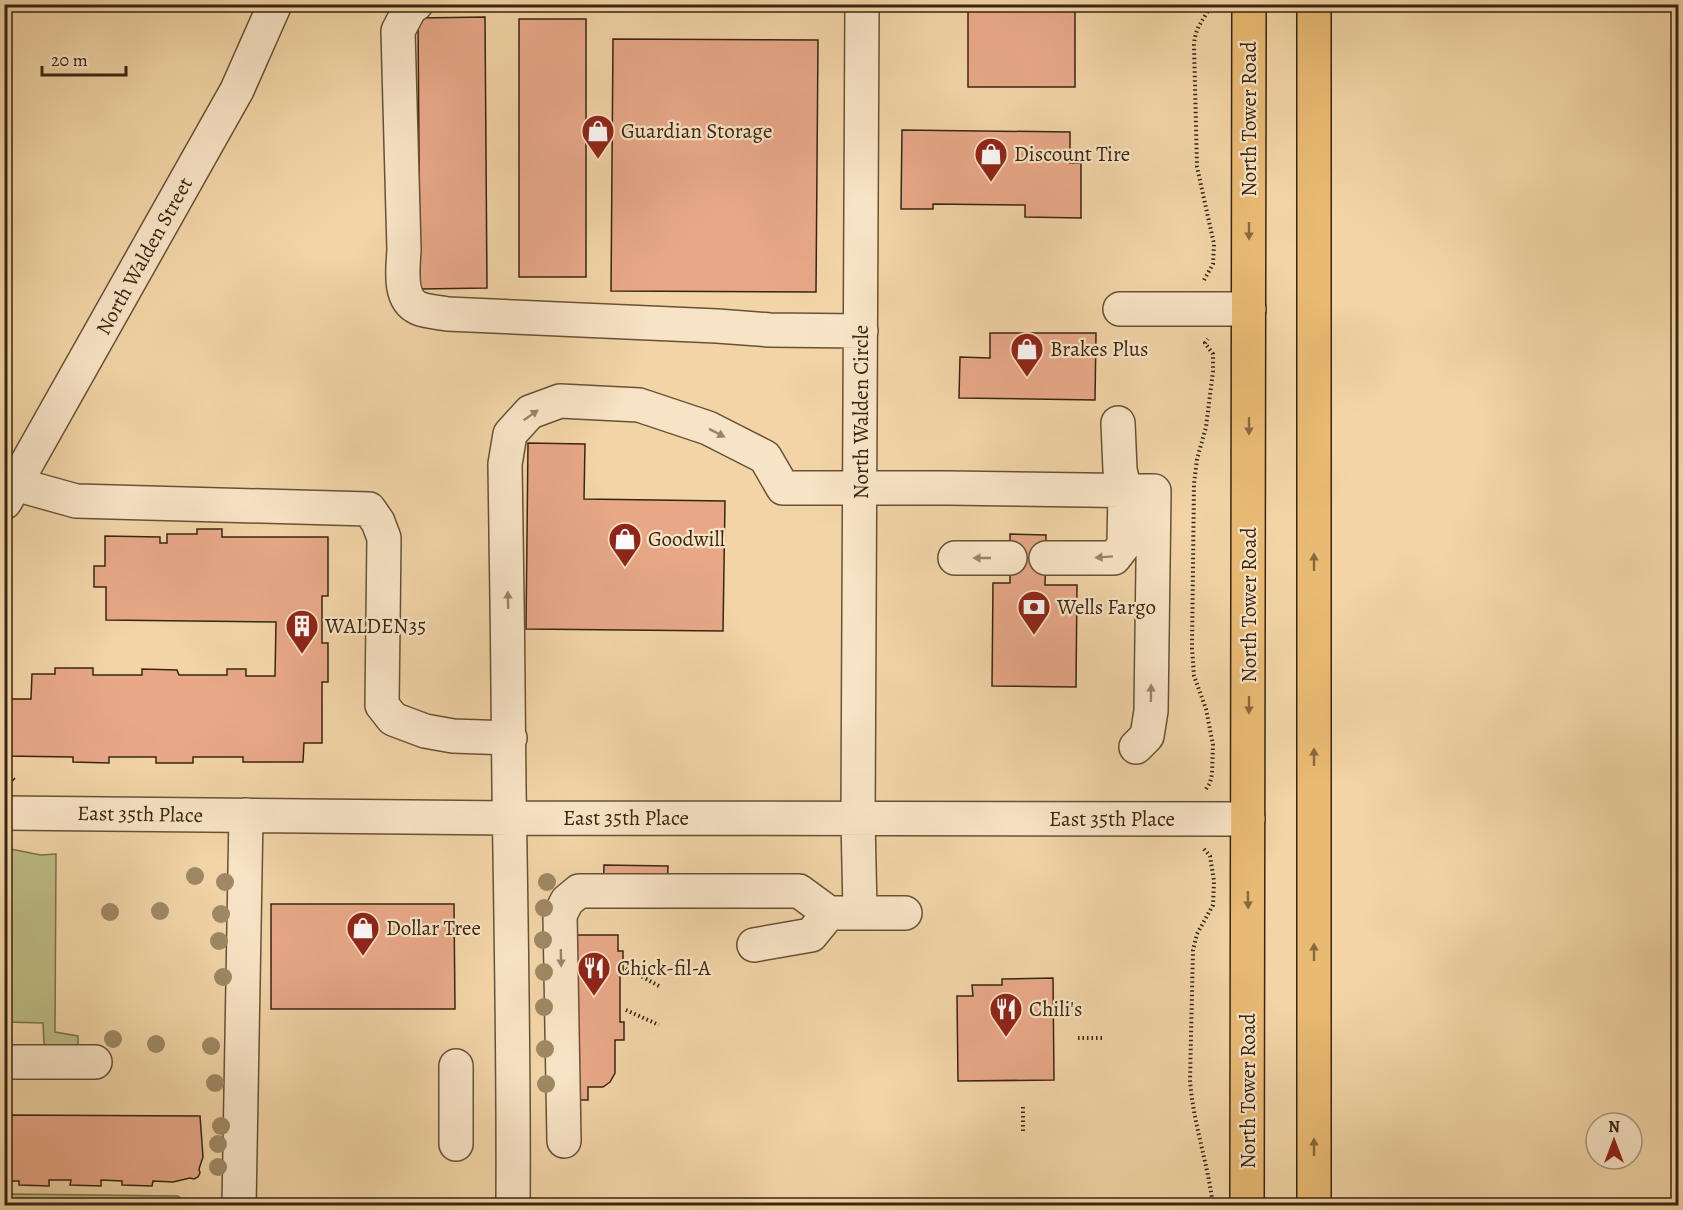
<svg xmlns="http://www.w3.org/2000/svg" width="1683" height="1210" font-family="Alegreya,serif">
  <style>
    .green { fill: #bdbc85; stroke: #7a714b; stroke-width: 1.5 }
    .building { fill: #e8a888; stroke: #382611; stroke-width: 1.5 }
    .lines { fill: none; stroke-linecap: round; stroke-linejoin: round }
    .minor-casing { stroke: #665236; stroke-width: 36 }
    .major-casing { stroke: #382611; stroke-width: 36 }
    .path { stroke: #382611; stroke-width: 4; stroke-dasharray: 1.5 3; stroke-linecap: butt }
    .minor { stroke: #f7e3c5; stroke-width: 33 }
    .major { stroke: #e9ba73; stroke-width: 33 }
    .tree { fill: #9e8964 }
    .oneway { fill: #88693d }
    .oneway2 { fill: #98846b }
    .labels { text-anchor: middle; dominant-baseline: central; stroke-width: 4.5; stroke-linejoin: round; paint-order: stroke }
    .street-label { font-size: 21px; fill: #382611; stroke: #f7e3c5 }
    .poi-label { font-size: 21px; fill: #382611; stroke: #f7e3c5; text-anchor: start }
  </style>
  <rect width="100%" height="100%" fill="#f2d4a6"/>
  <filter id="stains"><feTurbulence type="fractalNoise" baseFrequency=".00333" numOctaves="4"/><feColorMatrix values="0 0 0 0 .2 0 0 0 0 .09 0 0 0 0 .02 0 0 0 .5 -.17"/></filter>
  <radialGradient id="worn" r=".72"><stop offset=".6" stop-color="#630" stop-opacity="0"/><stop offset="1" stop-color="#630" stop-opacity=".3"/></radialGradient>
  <path class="green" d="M5,848L41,855L56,854L55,1032L78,1036V1045L76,1048L46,1047L44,1043L43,1023L5,1022Z
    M11,1194L178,1196L189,1205H5V1199Z"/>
  <path class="building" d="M968,4H1075V87H968Z
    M485,17L487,288L420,289L418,18Z
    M519,19H586V277H519Z
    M613,39L818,40L816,292L611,291Z
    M902,130L1070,132V163H1081V218L1025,217V205L933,204V209H901Z
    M990,333H1096L1095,400L959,398L960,357L990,358Z
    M528,443L585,444L584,499L725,501L723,631L526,629Z
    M197,529H222V537H328V596H322V643H328V682H322V743H304L303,762H243V757H193V763H156V757H109V763L73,762V757L4,756V699H31L32,674H55V668H93V675H142V669L177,670L179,675H227V669H246V676H275L276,622L106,620V587H94V566H105V536L160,537V543H167V534H197Z
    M1010,534L1046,535L1045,585H1077L1076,687L992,686L993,583H1010Z
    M604,865L668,866L667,898H603Z
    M271,904H454L455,1009H271Z
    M572,935H618V951H623V972H620V1022H624V1040H615V1073L610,1082L603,1087H588V1100H569Z
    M1053,978L1054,1080L958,1081L957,996H973L972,985H1002V979Z
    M4,1115L200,1116L203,1157L199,1169L200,1173L198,1177L194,1179L190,1178L173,1182L153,1181L152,1186L122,1185V1181L101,1180V1186L70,1185L71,1180H49V1186L19,1185V1181H4Z"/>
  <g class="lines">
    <g class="minor-casing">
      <path id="minor" d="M416,4L410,8L398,31L404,250C403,268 398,299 418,308C427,312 439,312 447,314L717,326L770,330L861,331
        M1120,309H1249
        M15,484L76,501L369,509L378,522L384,538L382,705L393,719L425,731L453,736L510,738
        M5,502L237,90L275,4
        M955,558H1010
        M1046,558H1114L1124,545L1125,491L1120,470L1118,423
        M4,813L510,818L1248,819
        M860,912L858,819L862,4
        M754,945L811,935L829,913H905
        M4,1062H95
        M456,1066V1144
        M564,1141L560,915L567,901L579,891H799L829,913
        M239,1206L246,815
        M513,1206C514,1066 511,927 509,787C508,679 507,572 505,464L510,434L530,412L560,401L639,405L708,428L765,457L783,488H948L1154,491L1151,711L1147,736L1136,747"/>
    </g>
    <g class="major-casing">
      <path id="major" d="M1314,4V1206
        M1247,1206L1249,4"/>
    </g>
    <path class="path" d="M1204,280L1213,264L1214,244L1197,167L1194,45C1196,23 1204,22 1211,4
      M4,769L16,782
      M1206,789L1210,783L1212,774L1213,745L1206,709L1194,676L1192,648L1194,484L1197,459L1206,427L1213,371V354L1205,343L1208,339
      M1204,849L1210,856L1214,881L1213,905L1197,934L1193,950L1190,1080C1193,1123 1208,1163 1213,1206
      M626,968L659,986
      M626,1010L659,1025
      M1078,1038H1105
      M1023,1131V1106"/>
    <use href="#minor" class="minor"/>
    <use href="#major" class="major"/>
  </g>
  <g class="tree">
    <circle cx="195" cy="876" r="9"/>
    <circle cx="225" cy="882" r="9"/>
    <circle cx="547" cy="882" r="9"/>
    <circle cx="544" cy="908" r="9"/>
    <circle cx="160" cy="911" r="9"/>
    <circle cx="110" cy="912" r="9"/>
    <circle cx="221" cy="914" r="9"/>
    <circle cx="543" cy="940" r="9"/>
    <circle cx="219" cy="941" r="9"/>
    <circle cx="544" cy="972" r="9"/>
    <circle cx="223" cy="977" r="9"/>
    <circle cx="544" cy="1007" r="9"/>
    <circle cx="113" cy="1039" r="9"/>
    <circle cx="156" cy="1044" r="9"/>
    <circle cx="211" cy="1046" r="9"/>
    <circle cx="545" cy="1049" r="9"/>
    <circle cx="215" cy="1083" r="9"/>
    <circle cx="546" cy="1084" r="9"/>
    <circle cx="221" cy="1126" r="9"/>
    <circle cx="218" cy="1144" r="9"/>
    <circle cx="218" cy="1167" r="9"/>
  </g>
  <defs><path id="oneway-solid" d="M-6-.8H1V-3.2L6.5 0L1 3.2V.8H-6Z" transform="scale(1.5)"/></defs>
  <g class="oneway">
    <use href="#oneway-solid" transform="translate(1249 231) rotate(90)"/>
    <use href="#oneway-solid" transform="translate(1249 426) rotate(90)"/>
    <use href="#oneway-solid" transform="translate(1314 562) rotate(-90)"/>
    <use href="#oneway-solid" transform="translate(1249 705) rotate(90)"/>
    <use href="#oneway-solid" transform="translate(1314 757) rotate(-90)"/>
    <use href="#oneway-solid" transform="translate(1248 900) rotate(89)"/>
    <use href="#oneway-solid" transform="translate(1314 952) rotate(-90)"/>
    <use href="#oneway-solid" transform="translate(1314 1147) rotate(-90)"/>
  </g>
  <g class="oneway2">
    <use href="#oneway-solid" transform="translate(531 415) rotate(-35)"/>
    <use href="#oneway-solid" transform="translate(717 433) rotate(27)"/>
    <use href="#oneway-solid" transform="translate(1104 557) rotate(176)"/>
    <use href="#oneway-solid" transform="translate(982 558) rotate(-180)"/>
    <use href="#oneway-solid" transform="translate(508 600) rotate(-91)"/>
    <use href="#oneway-solid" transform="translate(1151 693) rotate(-89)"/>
    <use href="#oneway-solid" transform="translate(561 958) rotate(89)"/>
  </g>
  <defs>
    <g id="shop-pin" transform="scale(1.725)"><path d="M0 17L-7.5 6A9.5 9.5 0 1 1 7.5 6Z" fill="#8f2418" stroke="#f7e3c5"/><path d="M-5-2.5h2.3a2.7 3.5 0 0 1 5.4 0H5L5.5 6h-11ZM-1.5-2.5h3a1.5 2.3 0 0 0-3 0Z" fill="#fff"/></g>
    <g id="bank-pin" transform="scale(1.725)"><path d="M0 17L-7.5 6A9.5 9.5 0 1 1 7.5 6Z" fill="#8f2418" stroke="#f7e3c5"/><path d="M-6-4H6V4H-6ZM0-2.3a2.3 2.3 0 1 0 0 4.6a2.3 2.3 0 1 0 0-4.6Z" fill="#fff"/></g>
    <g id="building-pin" transform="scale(1.725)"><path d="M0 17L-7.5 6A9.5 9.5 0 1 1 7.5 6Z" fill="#8f2418" stroke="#f7e3c5"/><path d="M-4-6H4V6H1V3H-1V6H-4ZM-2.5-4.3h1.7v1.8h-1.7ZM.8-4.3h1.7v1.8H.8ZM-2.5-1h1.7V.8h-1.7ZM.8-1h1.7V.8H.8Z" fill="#fff"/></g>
    <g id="restaurant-pin" transform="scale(1.725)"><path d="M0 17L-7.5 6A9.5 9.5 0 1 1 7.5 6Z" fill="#8f2418" stroke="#f7e3c5"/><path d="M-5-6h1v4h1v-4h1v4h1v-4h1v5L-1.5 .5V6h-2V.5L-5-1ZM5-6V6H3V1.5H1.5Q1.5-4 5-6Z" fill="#fff"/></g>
  </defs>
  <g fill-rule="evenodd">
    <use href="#shop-pin" x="598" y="131"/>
    <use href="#shop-pin" x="991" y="154"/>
    <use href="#shop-pin" x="1027" y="349"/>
    <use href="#shop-pin" x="625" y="539"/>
    <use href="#bank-pin" x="1034" y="607"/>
    <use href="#building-pin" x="302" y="626"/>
    <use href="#shop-pin" x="363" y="928"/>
    <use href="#restaurant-pin" x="594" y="968"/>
    <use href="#restaurant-pin" x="1006" y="1009"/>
  </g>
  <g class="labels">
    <g class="street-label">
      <text transform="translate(1249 119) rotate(-90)">North Tower Road</text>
      <text transform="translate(144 256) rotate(-61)">North Walden Street</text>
      <text transform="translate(861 412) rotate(-90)">North Walden Circle</text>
      <text transform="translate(1249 605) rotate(-90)">North Tower Road</text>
      <text transform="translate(140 814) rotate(1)">East 35th Place</text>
      <text x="626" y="818">East 35th Place</text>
      <text x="1112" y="819">East 35th Place</text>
      <text transform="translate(1248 1091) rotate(-90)">North Tower Road</text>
    </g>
    <g class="poi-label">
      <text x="621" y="131">Guardian Storage</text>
      <text x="1014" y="154">Discount Tire</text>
      <text x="1050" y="349">Brakes Plus</text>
      <text x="648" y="539">Goodwill</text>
      <text x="1057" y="607">Wells Fargo</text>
      <text x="325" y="626">WALDEN35</text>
      <text x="386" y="928">Dollar Tree</text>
      <text x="617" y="968">Chick-fil-A</text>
      <text x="1029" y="1009">Chili's</text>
    </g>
  </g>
  <rect width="1683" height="1210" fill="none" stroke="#f2d4a6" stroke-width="24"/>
  <rect x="6" y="6" width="1671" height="1198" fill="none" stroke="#382611" stroke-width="3"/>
  <rect x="12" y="12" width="1659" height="1186" fill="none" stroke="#382611" stroke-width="1.5"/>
  <g transform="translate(1614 1141)"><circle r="28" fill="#f7e3c5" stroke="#ab977d" stroke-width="1.5"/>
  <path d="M0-4.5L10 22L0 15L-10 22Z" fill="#8f2418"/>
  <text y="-9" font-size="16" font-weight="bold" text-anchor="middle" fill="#382611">N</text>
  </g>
  <path d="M42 66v9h84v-9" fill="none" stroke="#382611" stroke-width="3"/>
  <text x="51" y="66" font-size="18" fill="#382611" stroke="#f7e3c5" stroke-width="4.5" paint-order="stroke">20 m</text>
  <rect width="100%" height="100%" filter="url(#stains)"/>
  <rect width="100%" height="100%" fill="url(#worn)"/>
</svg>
